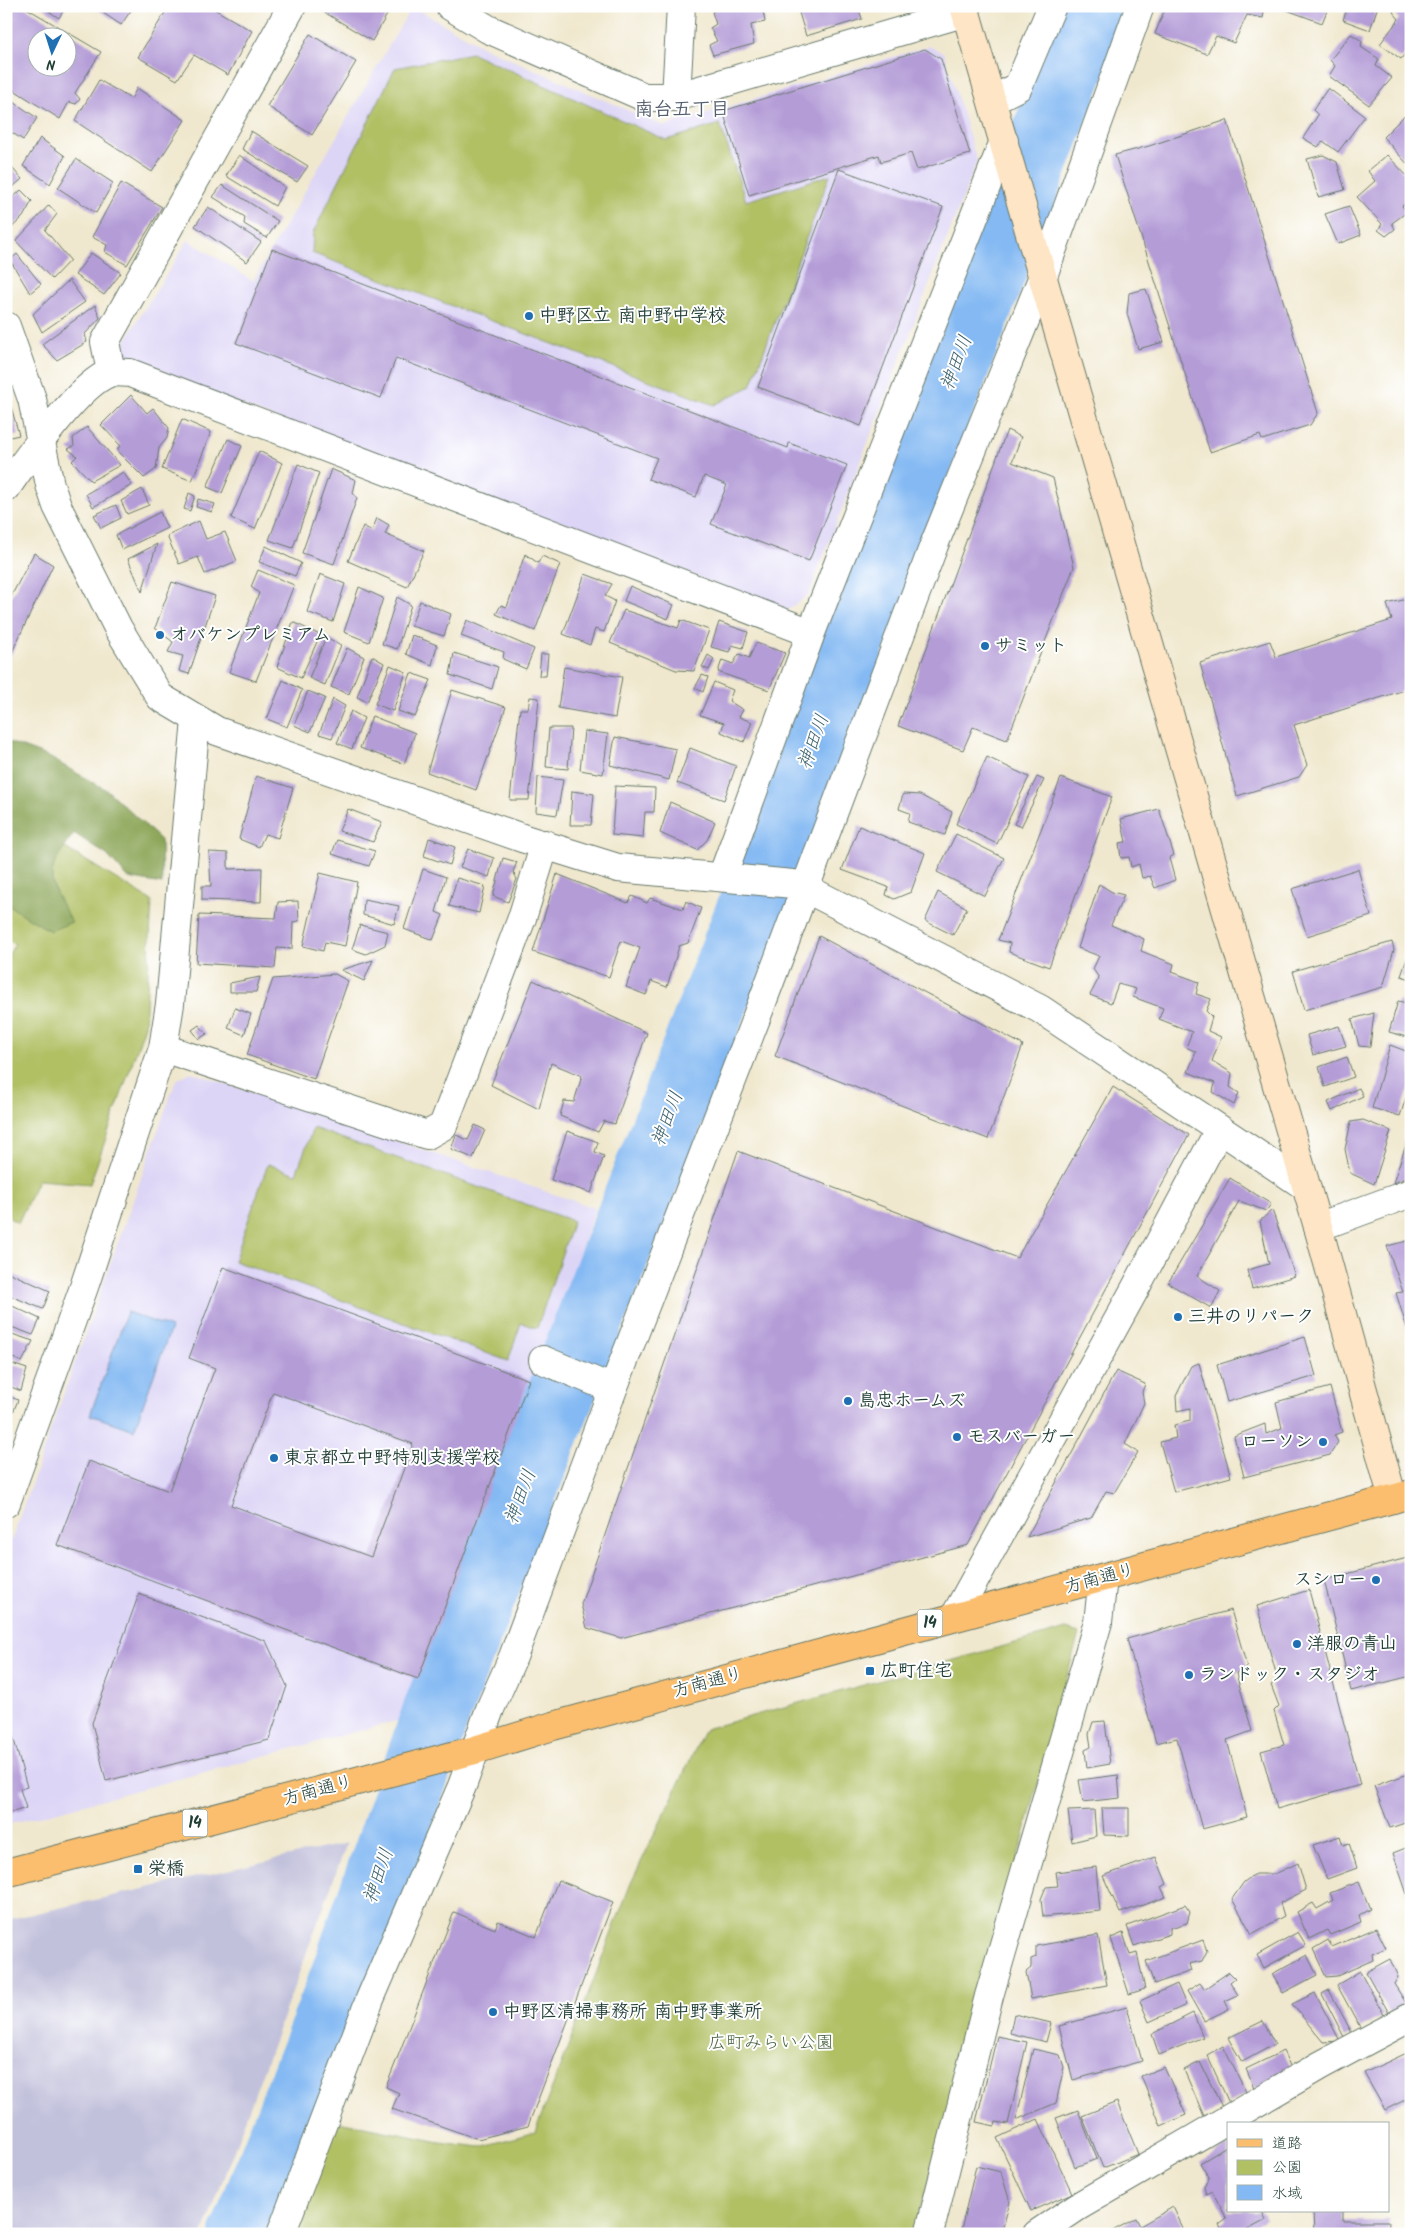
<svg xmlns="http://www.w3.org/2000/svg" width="1417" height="2240" font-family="Kalam,'Klee One',sans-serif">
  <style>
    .built { fill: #ddd5f6 }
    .industrial { fill: #c2c1dc }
    .green { fill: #b0c063; stroke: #687e4c }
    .forest { fill: #8ca659; stroke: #567246 }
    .water { fill: #84b9f3; stroke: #527b94 }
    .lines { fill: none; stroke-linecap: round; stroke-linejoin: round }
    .river { stroke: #84b9f3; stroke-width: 68 }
    .building { fill: #b49cd7; fill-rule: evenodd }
    .street-casing { stroke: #68796a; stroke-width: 30 }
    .secondary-casing { stroke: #68796a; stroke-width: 30 }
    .primary-casing { stroke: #68796a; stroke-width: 30 }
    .street { stroke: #fff; stroke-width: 28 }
    .secondary { stroke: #fde5c5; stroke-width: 28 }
    .primary { stroke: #fbbe6e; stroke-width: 28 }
    .poi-dot { fill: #1f6fb2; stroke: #fff; stroke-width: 2 }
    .labels { text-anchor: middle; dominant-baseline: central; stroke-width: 4; stroke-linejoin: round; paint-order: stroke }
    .shield { fill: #fff; stroke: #627771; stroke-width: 1 }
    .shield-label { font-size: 16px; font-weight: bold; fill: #1f3d34 }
    .poi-label { font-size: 18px; font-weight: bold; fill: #1f3d34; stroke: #fff; text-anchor: start }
    .street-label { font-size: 18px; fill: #1f3d34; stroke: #fff }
    .park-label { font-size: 18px; fill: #4a6442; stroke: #fff }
    .neighbourhood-label { font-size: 19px; font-weight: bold; fill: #535e6d; stroke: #fff }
    .water-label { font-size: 19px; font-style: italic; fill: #3d626d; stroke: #fff }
  </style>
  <rect width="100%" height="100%" fill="#fff"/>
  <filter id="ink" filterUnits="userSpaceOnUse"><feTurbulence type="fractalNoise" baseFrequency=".02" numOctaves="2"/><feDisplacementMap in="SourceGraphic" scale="10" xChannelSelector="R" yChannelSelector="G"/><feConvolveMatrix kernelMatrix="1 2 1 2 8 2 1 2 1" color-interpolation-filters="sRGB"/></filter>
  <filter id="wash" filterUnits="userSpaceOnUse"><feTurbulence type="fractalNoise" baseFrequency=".0096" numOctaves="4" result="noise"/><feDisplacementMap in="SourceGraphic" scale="20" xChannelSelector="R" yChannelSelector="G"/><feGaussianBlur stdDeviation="1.12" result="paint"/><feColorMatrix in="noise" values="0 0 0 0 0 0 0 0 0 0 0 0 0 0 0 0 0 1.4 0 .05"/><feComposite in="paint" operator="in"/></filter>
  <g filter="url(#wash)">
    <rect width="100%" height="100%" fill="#f0e8ce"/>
    <path class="built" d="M412,6L487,49L664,126L929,46L944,53L977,161L809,594L787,611L127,362L119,350L188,240L253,281Z
      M191,1072L595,1208L543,1360L407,1718L6,1825V1555L176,1080Z"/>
    <path class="industrial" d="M347,1843L203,2234H6V1920Z"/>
    <path class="green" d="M472,53L666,140L720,124L746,201L830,175L751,386L714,405L312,253L313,233L395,68Z
      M21,821L152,901L145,1026L90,1184L38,1180L18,1223L6,1216V959L15,944L6,939V851Z
      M313,1128L573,1221L537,1328L521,1323L508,1361L234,1261L268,1164L296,1174Z
      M1066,1629L1079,1633L930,2179L913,2234H295L334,2121L440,2142L480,2147L535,2132L631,1883L705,1729Z"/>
    <path class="forest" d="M6,741L47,756L108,791L161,840L162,884L128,878L107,855L74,833C43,875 47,879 72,922L50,931L6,904Z"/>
    <path class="water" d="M127,1312L171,1328L134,1430L90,1415Z"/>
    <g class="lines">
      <path class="river" d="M244,2234L340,1988L438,1708L783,826L907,491L1095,6"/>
    </g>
    <g id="blocks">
      <path class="building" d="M6,6H23L101,52L75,93L80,99L76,104L69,102L60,119L6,85ZM38,38H68V68H38Z
        M41,6H66L59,18Z
        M93,6H134L121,25Z
        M169,6H209L252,31L228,75L194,55L177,80L138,57Z
        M314,6H392L372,41Z
        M717,6H762L765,22L751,25L754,44L713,55L709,45L717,41L710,28L716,24L712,12L718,9Z
        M797,6H858L862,19L806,36Z
        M1166,6H1265L1263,18L1247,15L1234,43L1216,36L1207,54L1155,34Z
        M1276,6H1329L1322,23Z
        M1348,6H1378L1370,30L1343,20Z
        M1398,6H1411V46L1401,59L1380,44L1399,19L1393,12Z
        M310,34L356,62L312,135L267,106Z
        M1351,34L1362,41L1361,47L1379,59L1376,66L1392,78L1369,105L1329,76L1335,66L1330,60Z
        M925,49L941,59L970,154L917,170L911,153L881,162L879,155L749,195L723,111Z
        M99,80L131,99L137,88L185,120L152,172L75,121Z
        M1328,88L1365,116L1338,152L1323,141L1318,147L1303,138L1318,115L1313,110Z
        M11,100L37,118L23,140L8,130L10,123L6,121V108Z
        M1404,116L1411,123V168L1383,137Z
        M1227,120L1318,413L1310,425L1262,440L1260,435L1210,452L1115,155L1149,146Z
        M251,131L308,166L297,182L242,149Z
        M40,138L65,156L50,184L23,166Z
        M239,155L285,187L275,206L226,176Z
        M1323,155L1337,162L1345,190L1318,197L1307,159Z
        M1387,155L1411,180V191L1408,193L1411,200L1402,206L1407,212L1392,223L1395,229L1386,236L1378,230L1382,224L1357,197L1375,181L1368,171Z
        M76,159L113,183L96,213L58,188Z
        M12,168L22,179L6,193V174Z
        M839,169L943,207L861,426L758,387Z
        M121,183L162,207L127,265L105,252L107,245L92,237Z
        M222,185L278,221L267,238L244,224L245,217L213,197Z
        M21,190L32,201L23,217L6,233V204Z
        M49,205L57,214L45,230L70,260L52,279L16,241Z
        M1349,206L1361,235L1338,244L1325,214Z
        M208,207L261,242L247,262L195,226Z
        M272,249L788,448L789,443L847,465L809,561L711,524L727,485L704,476L696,497L648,479L657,458L396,358L381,398L236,343Z
        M91,253L121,273L104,295L75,275Z
        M17,254L41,284L30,293L10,260Z
        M69,280L85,302L42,332L33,314Z
        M1146,289L1164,342L1138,349L1127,314L1129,293Z
        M95,305L100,318L85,334L87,342L57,360L42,344Z
        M6,389L19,435L6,438Z
        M131,395L147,413L153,408L169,428L167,438L159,448L156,469L144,478L117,451L120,445L101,425Z
        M182,419L211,432L192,481L162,469Z
        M87,427L120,465L91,481L72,461L77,456L68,449L74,446L73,438Z
        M1007,430L1021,437L1012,462L1053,478L1074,567L1007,740L973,727L963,750L898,726Z
        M228,439L242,446L222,493L207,487Z
        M259,451L282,463L255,529L231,518Z
        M298,464L319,473L293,548L269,540Z
        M331,469L356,480L353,493L357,498L334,564L302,553Z
        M123,472L132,485L93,507L86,494Z
        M142,489L149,505L127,514L121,501Z
        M189,493L195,496L190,511L184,509Z
        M198,499L215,504L212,512L196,507Z
        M116,505L121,518L101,528L94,515Z
        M160,512L167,528L122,550L116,535Z
        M377,518L389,525L385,534L424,551L407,587L348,561L363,526L372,531Z
        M199,521L206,539L225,532L237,561L205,574L198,557L179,564L167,536Z
        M157,544L142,592L128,559Z
        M266,546L301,563L295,576L259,562Z
        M34,553L53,565L6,665V606Z
        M525,554L538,563L542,556L560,564L535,631L496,614L501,605L507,607Z
        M258,570L294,585L256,681L229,672L259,593L251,587Z
        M320,574L345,584L333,622L307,612Z
        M585,574L612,584L605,596L615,601L604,632L595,629L590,645L563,634Z
        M172,582L215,596L189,674L179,671L183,656L168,652L173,642L155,628Z
        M630,586L674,605L668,619L624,601Z
        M359,587L383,598L369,642L344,632Z
        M397,597L411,605L397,649L382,644Z
        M1411,598V688L1294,725L1307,765L1299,777L1237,796L1200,663L1270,641L1276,657L1392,620L1387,604Z
        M420,601L451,614L444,636L411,626Z
        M624,610L678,628L681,620L709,630L694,671L676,670L610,643Z
        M467,620L534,649L526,669L503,659L504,652L461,636Z
        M293,622L320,635L301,678L277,667Z
        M719,622L748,632L743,648L732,645L729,652L711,647Z
        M412,635L437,645L432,665L406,654Z
        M326,637L341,645L325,685L309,678Z
        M756,643L785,653L769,690L718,672L722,660L733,664L739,654L749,658Z
        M347,648L364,657L349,694L331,687Z
        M454,653L498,667L492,689L450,675Z
        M541,654H548L546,676H539Z
        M708,655L714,659L709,670L702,667Z
        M372,656L384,663L367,702L357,697Z
        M390,665L406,672L393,711L375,704Z
        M564,667L622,677L615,718L558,708Z
        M411,673L431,680L415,717L398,711Z
        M702,675L708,677L703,692L695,688Z
        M283,680L302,690L287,727L267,719Z
        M714,682L733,690L729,701L743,710L739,717L752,722L744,742L721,732L724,723L700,715Z
        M452,690L506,707L476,790L427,772Z
        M308,691L325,698L310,732L294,725Z
        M530,697L539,698L529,800H510L520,709H528Z
        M333,699L345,706L332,738L319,734Z
        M351,711L364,718L352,749L337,743Z
        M372,716L415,733L404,764L360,748Z
        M549,728H571L568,769L546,767Z
        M584,731L608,734L603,774L580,770Z
        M615,737L676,749L669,780L610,765Z
        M690,748L736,766L724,800L677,783Z
        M987,757L1029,777L997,844L956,824Z
        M256,776L293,788L278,838L265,834L259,847L239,839Z
        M538,777L563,780L557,815L536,812Z
        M1037,777L1044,780L1021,827L1014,824Z
        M1061,778L1112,797L1049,967L1009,952L1010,943L998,940Z
        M615,786L655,788L654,812H645L643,838L612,835Z
        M572,791L594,794L591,825H570Z
        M903,794L920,795L952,812L945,835L908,822L910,813L899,809Z
        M670,802L715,822L707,840L697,850L660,833Z
        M348,809L382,822L373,842L339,831Z
        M1159,809L1174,855L1169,858L1175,880L1155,888L1150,876L1142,878L1139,864L1131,867L1129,857L1121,858L1119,843L1126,842L1121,819Z
        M859,826L925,853L911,892L894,899L886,895L888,887L842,870Z
        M956,834L1004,858L985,896L937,872Z
        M429,838L455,847L450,865L424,856Z
        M337,840L375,851L369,866L332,854Z
        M468,849L494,858L489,877L460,867Z
        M209,852L228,853V869L262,868L261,902L202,900V886H211Z
        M503,858L517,862L513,872L517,879L508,902L493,896Z
        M423,869L446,877L436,912L443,915L433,940L404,929Z
        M1358,869L1371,916L1307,936L1292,889Z
        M320,873L357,882L345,946L325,942L323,951L303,946Z
        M557,874L628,903L632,896L647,903L650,898L683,909L686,901L701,908L688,943L679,946L667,987L651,981L646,995L626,987L640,948L621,941L609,977L533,952Z
        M457,878L485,886L479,913L449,906Z
        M1099,884L1112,892L1124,895L1111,925L1144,939L1141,951L1174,964L1172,972L1199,982L1196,994L1211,999L1206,1011L1212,1017L1208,1031L1221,1037L1212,1061L1232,1073L1230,1087L1239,1093L1234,1105L1213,1092L1215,1083L1188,1072L1196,1052L1186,1047L1192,1032L1159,1019L1163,1008L1133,997L1136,989L1118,984L1111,1003L1090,995L1099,978L1093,969L1099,956L1078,948Z
        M938,892L967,908L953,935L925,921Z
        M364,899L399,906L394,924L363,915Z
        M298,901L299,921L293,922L292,949L277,948L275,968L196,963L199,915L276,918L278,902Z
        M360,925L388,932L385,945L366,954L352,949Z
        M819,936L1023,1045L988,1139L775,1056Z
        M1392,942L1394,950L1383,987L1304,1010L1293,971Z
        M1409,953L1411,954V979L1401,976Z
        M373,960L364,981L341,970Z
        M335,974L348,981L314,1079L247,1055L273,979Z
        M260,977L256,992H230V983Z
        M533,980L647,1033L615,1124L604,1121L598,1132L560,1116L564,1101L574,1102L582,1076L551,1063L539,1109L491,1085Z
        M1398,1001L1411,1004V1038L1389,1032Z
        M235,1008L251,1014L244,1035L228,1028Z
        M1374,1013L1370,1047L1359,1046L1352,1019Z
        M199,1025L207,1034L199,1039L192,1030Z
        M1339,1026L1346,1046L1313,1055L1307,1035Z
        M1390,1045L1411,1053V1083L1400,1116L1372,1108Z
        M1347,1057L1354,1077L1325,1087L1319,1067Z
        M1113,1087L1189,1135L968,1545L621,1638L587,1628L581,1604L738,1151L1017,1258Z
        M1359,1088L1363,1096L1332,1111L1328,1102Z
        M1363,1120L1391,1131L1374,1184L1350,1173L1345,1149L1351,1122Z
        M475,1125L485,1130L473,1158L451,1149L456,1135L468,1140Z
        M567,1131L598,1142L595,1152L604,1156L591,1193L551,1180Z
        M1410,1133L1411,1176L1393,1183Z
        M1230,1178L1271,1204L1266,1211L1239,1201L1197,1276L1220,1291L1211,1308L1168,1283Z
        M1272,1210L1295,1276L1252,1289L1247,1270L1269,1264L1260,1221Z
        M1411,1240V1338H1410L1396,1293L1403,1292L1387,1246Z
        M223,1267L529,1380L418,1679L57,1545L89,1461L169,1491L215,1368L189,1358ZM273,1392L413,1444L371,1557L231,1505Z
        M10,1273L50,1291L43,1309L6,1294V1285Z
        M6,1303L40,1319L33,1335L6,1325Z
        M6,1332L33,1341L22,1362L6,1355Z
        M1305,1337L1316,1376L1227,1402L1217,1365Z
        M6,1362L27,1369L21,1391L6,1385Z
        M1199,1363L1231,1477L1174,1492L1160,1442L1176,1438L1174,1425L1190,1421V1408L1177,1411L1176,1396L1191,1366Z
        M1116,1371L1145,1384L1142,1392L1144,1403L1125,1444L1138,1452L1114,1493L1106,1491L1091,1518L1027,1537Z
        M1330,1387L1342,1432L1334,1435L1338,1442L1330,1455L1244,1477L1234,1436L1265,1424L1266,1434L1282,1428L1276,1402Z
        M6,1395L18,1400L6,1430Z
        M1411,1557V1676L1351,1691L1324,1580Z
        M1309,1590L1360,1785L1277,1809L1261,1751L1284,1745L1274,1711L1279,1706L1271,1685L1278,1680L1257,1606Z
        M139,1594L266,1641L287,1686L269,1740L106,1781L92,1723Z
        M1231,1610L1247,1667L1236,1673L1252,1731L1227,1740L1247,1817L1202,1829L1177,1738L1156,1743L1127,1639Z
        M6,1721L9,1722L27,1787L20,1789L26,1808L6,1814Z
        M1105,1721L1110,1764L1087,1768L1085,1750L1091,1747L1089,1734L1093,1722Z
        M1411,1773V1821L1390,1828L1374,1786Z
        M1118,1775L1120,1798L1083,1802L1079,1780Z
        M1102,1808H1129V1836L1104,1835Z
        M1094,1810L1096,1836L1072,1842L1068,1811Z
        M1340,1836L1343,1845L1349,1843L1357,1868L1327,1879L1313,1845Z
        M1411,1846V1895L1407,1894L1393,1853Z
        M1156,1857L1167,1884L1161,1887L1166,1897L1120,1913L1103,1876Z
        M1298,1863L1306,1890L1280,1903L1284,1916L1252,1934L1232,1899L1244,1882L1255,1874H1275Z
        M1096,1867L1100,1911L1043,1917L1041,1899L1046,1887L1058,1886L1056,1872Z
        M558,1880L613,1902L528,2126L478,2139L392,2109L399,2093L386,2087L454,1912L495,1929L498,1921L536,1937Z
        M1359,1882L1370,1909L1359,1915L1361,1922L1330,1935L1327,1930L1309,1939L1297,1912L1313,1903L1317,1909L1333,1900L1330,1893Z
        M1185,1905L1190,1912L1187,1923L1170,1928V1934L1134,1946L1127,1926Z
        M1376,1928L1386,1948L1372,1954L1373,1960L1337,1976L1326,1977L1313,1949L1328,1940L1332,1947Z
        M1298,1932L1306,1945L1264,1968L1257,1955Z
        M1123,1933L1130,1955L1137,1953L1145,1989L1129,1994L1111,1938Z
        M1098,1935L1107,1985L1031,1999L1026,1972L1031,1968V1959L1036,1957V1946Z
        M1203,1940L1207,1951L1202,1961L1189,1964L1191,1971L1154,1984L1146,1961Z
        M1307,1955L1317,1975L1283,1993L1272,1974Z
        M1390,1959L1398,1977L1394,1984L1406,2003L1389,2013L1366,1972Z
        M1360,1971L1384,2015L1361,2029L1337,1985Z
        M1229,1972L1235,1978L1230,1982L1238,1995L1225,2001L1229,2009L1204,2021L1187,1991L1200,1983L1204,1989Z
        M1177,1984L1186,2005L1149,2022L1140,2001Z
        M1329,1990L1352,2033L1344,2037L1322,1994Z
        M1315,1993L1340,2041L1323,2042L1292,2004Z
        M1127,2007L1142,2061L1073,2080L1059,2026Z
        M1193,2013L1203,2037L1159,2055L1152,2034Z
        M1014,2014L1051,2023L1046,2042L1010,2033Z
        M1263,2021L1275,2044L1242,2062L1228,2038Z
        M997,2036L1027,2042L1008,2124L996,2122L995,2126L976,2122Z
        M1223,2046L1247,2094L1229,2103L1207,2055Z
        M1033,2049L1060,2055L1064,2067L1056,2103L1016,2120Z
        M1283,2051L1292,2070L1255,2090L1246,2069Z
        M1411,2051V2097L1385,2110L1364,2073Z
        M1200,2062L1222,2107L1204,2116L1184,2070Z
        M1164,2067L1186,2115L1161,2126L1141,2076Z
        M1117,2102L1138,2154L1103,2168L1082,2116Z
        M1078,2110L1097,2159L1075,2167L1056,2118Z
        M1038,2119L1072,2193L1031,2211L997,2138Z
        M1228,2146V2211H1262L1266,2220L1240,2234H1224L1219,2225L1227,2219L1212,2191L1206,2194L1204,2187L1209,2178L1200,2163Z
        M976,2166L1001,2172L1010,2202L1001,2234H960Z
        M1173,2207L1186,2234H1107L1136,2218L1140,2226Z
        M1343,2211V2221H1389L1388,2234H1314L1313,2212Z"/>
    </g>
  </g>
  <g filter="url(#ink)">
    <use href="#blocks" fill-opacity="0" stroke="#68796a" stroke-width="1"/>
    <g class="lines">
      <g class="street-casing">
        <path id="street" d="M450,6L488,29L644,97H676L966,12
          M676,97L681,6
          M992,100L1018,87L1052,6
          M6,326L32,399L50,485L57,506L118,628L160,697L217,731L525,839L618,868L793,884L805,888L1040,1009L1305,1186
          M111,372L105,342L292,6
          M6,488C25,461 81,382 110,373C116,371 124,373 130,373L811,633
          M722,877L811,633L1004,141
          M163,1048L427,1135L443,1126L522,918L545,844
          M1318,1227L1411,1193
          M543,1360L613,1389
          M6,1503L84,1287L163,1048L170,1004L196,720
          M955,1616L1135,1289L1219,1130
          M281,2234L370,1999L462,1786L490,1709L513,1657L613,1389L760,1008L934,545L1043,276L1140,6
          M929,2234L989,1996L1098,1622L1103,1578
          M1037,2234L1077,2207L1321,2065L1411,2017"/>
      </g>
      <g class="secondary-casing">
        <path id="secondary" d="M964,6L1318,1227L1393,1499"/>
      </g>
      <g class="primary-casing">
        <path id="primary" d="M6,1873L475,1750L553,1726L1411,1494"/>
      </g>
      <use href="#street" class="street"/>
      <use href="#secondary" class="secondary"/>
      <use href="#primary" class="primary"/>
    </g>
  </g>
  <g class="poi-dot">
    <circle cx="529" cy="316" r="5"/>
    <circle cx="160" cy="635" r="5"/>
    <circle cx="985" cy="646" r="5"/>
    <circle cx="1178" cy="1317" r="5"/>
    <circle cx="848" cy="1401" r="5"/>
    <circle cx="957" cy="1437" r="5"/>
    <circle cx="1323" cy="1442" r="5"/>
    <circle cx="274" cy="1458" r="5"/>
    <circle cx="1376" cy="1580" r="5"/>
    <circle cx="1297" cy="1644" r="5"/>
    <rect x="865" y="1666" width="10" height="10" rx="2.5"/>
    <circle cx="1189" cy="1675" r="5"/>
    <rect x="133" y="1864" width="10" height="10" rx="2.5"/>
    <circle cx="493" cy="2012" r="5"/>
  </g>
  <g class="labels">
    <g class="shield">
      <rect x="917.5" y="1609.5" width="25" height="27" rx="4"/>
      <rect x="182.5" y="1809.5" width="25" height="27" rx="4"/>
    </g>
    <g class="shield-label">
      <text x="930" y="1623">14</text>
      <text x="195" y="1823">14</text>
    </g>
    <g class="poi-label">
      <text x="539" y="316">中野区立 南中野中学校</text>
      <text x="170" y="635">オバケンプレミアム</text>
      <text x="995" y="646">サミット</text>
      <text x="1188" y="1317">三井のリパーク</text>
      <text x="858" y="1401">島忠ホームズ</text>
      <text x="967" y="1437">モスバーガー</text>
      <text x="1313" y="1442" text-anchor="end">ローソン</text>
      <text x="284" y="1458">東京都立中野特別支援学校</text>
      <text x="1366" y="1580" text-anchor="end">スシロー</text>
      <text x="1307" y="1644">洋服の青山</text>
      <text x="880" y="1671">広町住宅</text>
      <text x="1199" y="1675">ランドック・スタジオ</text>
      <text x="148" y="1869">栄橋</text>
      <text x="503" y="2012">中野区清掃事務所 南中野事業所</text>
    </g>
    <g class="street-label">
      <text transform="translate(1100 1579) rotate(-15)">方南通り</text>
      <text transform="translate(708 1683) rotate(-15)">方南通り</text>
      <text transform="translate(318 1791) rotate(-15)">方南通り</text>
    </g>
    <g class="park-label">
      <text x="771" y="2043">広町みらい公園</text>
    </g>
    <g class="neighbourhood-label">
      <text x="682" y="110">南台五丁目</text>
    </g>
    <g class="water-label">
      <text transform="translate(957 363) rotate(-69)">神田川</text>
      <text transform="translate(814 742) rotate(-70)">神田川</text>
      <text transform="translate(668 1119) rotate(-69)">神田川</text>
      <text transform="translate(521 1497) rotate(-69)">神田川</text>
      <text transform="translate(379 1876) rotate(-71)">神田川</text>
    </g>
  </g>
  <rect width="1417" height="2240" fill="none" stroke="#fff" stroke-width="25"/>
  <rect x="1227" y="2122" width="162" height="90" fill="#ffffff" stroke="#a5b1ae"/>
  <rect x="1237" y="2139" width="25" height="8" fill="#fbbe6e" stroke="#a5b1ae"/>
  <text x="1272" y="2148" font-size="15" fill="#1f3d34">道路</text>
  <rect x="1237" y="2160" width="25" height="15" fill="#b0c063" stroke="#a5b1ae"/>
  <text x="1272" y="2172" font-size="15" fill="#1f3d34">公園</text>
  <rect x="1237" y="2185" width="25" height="15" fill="#84b9f3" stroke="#a5b1ae"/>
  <text x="1272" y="2198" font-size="15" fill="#1f3d34">水域</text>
  <g transform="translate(52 52) rotate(184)"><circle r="24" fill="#ffffff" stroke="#a5b1ae"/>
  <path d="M0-4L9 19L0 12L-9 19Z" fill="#1f6fb2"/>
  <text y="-8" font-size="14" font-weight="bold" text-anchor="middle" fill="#1f3d34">N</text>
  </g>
</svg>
